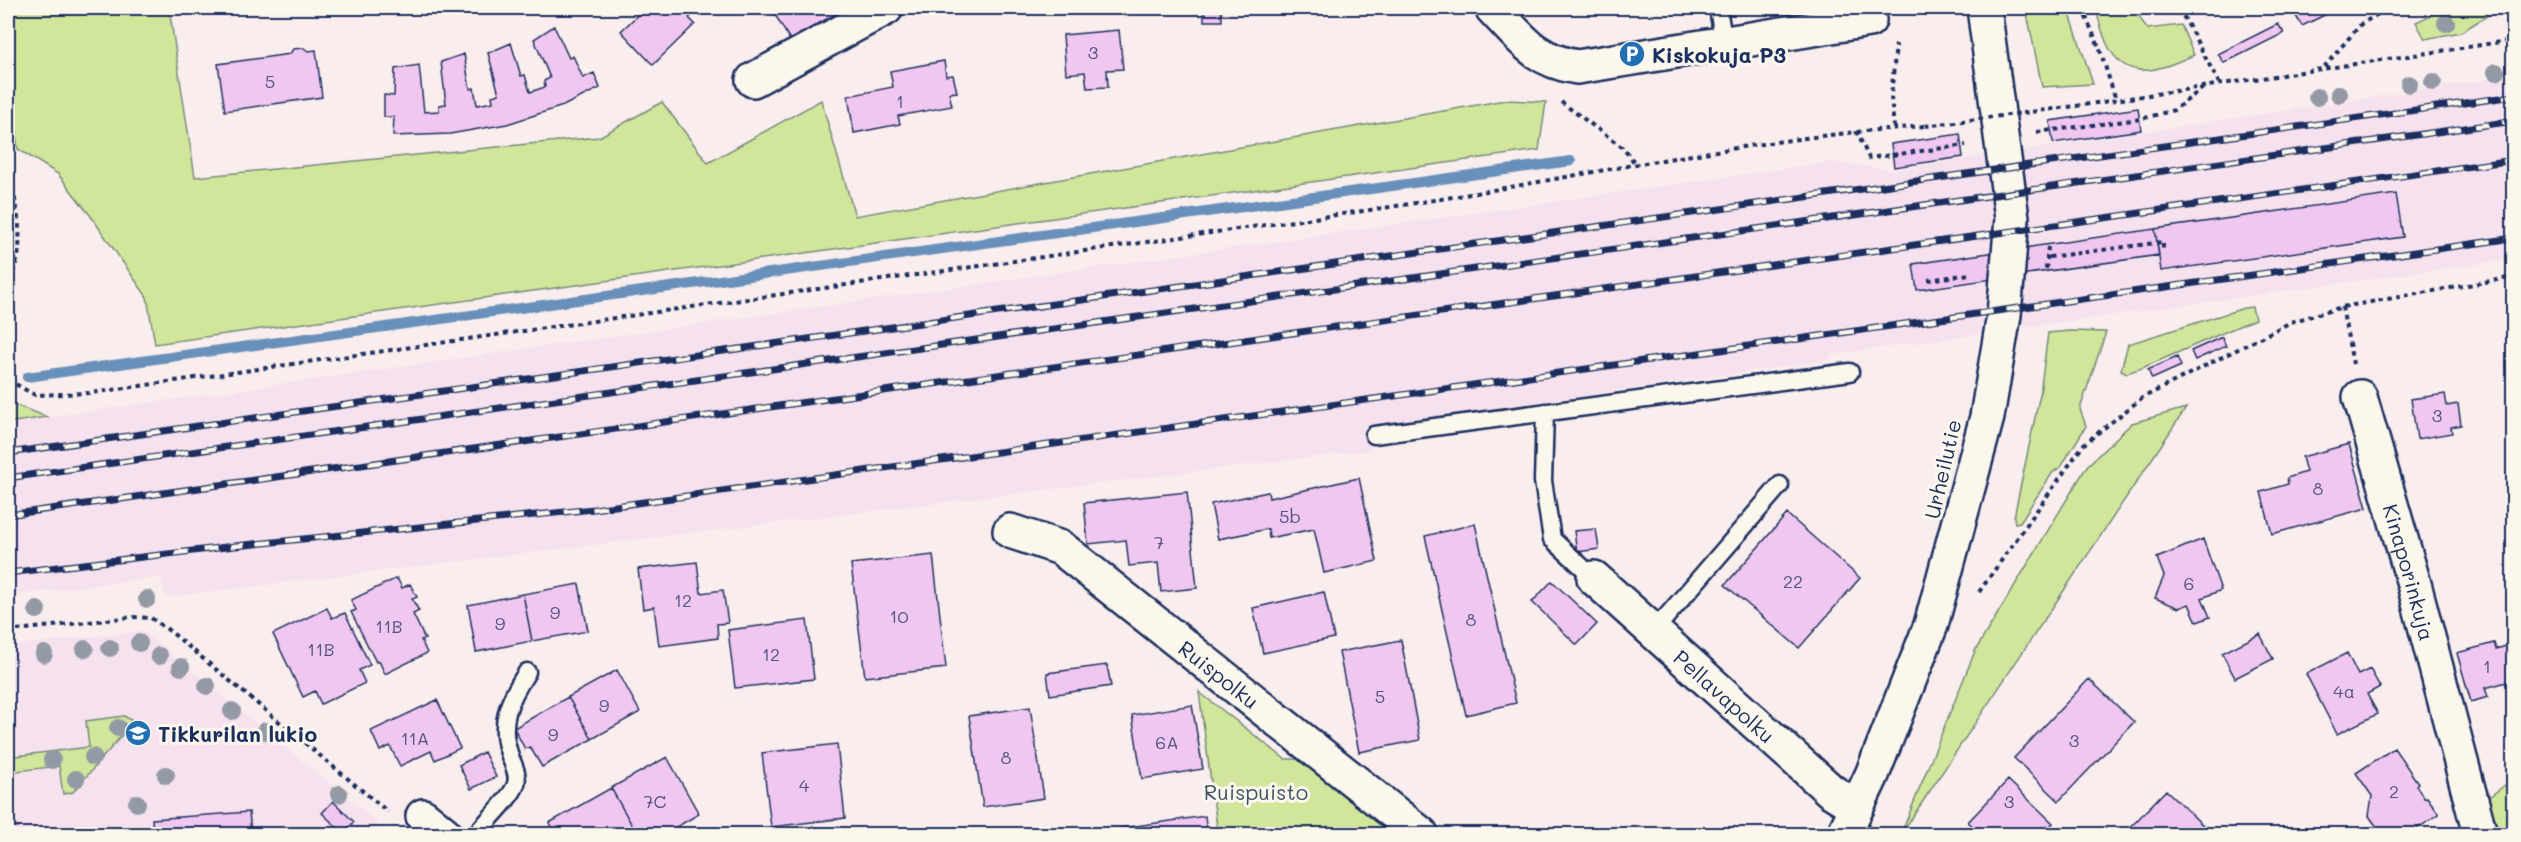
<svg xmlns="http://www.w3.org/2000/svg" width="2521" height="842" font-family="Mali,sans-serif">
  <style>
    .built { fill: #f6e2ee }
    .green { fill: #d1e69a; stroke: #768a7c; stroke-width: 1.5 }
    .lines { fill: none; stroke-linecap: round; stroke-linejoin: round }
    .stream { stroke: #6790ba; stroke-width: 10 }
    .building { fill: #f0c7f0; stroke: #1b2f5e; stroke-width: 1.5 }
    .service-casing { stroke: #1b2f5e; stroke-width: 21 }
    .minor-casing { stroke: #1b2f5e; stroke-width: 38 }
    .secondary-casing { stroke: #1b2f5e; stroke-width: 38 }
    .path { stroke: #1b2f5e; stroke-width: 4; stroke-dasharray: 4.5 4.5; stroke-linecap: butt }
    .service { stroke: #fbf7ec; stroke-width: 16 }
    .minor { stroke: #fbf7ec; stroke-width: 33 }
    .secondary { stroke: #fbf7ec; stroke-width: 33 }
    .rail-casing { stroke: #1b2f5e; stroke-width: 7 }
    .rail { stroke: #fbf7ec; stroke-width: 4.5; stroke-dasharray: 14; stroke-linecap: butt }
    .path-bridge { stroke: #1b2f5e; stroke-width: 4; stroke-dasharray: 4.5 4.5; stroke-linecap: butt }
    .tree { fill: #9399a5 }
    .labels { text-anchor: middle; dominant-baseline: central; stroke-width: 6; stroke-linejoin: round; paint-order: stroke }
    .number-label { font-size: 18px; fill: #505582 }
    .poi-label { font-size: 21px; font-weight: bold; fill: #1b2f5e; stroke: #fbf7ec; text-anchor: start }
    .street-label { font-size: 21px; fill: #1b2f5e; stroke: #fbf7ec }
    .park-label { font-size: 21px; fill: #3f546a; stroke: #fbf7ec }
  </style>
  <rect width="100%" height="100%" fill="#f9eded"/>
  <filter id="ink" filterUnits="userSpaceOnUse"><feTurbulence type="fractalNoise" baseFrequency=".0167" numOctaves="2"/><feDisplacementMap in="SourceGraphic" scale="12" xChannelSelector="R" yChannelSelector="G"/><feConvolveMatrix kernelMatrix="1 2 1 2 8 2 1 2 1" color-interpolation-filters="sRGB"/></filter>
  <g filter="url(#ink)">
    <path class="built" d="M2513,76V259L1829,355V360L1369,427L1372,450L166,597L161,577L8,596V423L1831,162L1893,170Z
      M143,631L375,820L383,834H8V646Z"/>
    <path class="green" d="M8,8H169L195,177L599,137L662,102L708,163L821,100L855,216L1505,100L1546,102L1539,150L155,344L147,297L90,215L58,174L18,149L8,80Z
      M2026,8H2068L2093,84L2042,87Z
      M2095,8H2134L2147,29L2181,25L2194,55C2163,68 2127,86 2107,44C2102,33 2099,19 2095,8Z
      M2446,8H2500L2461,32L2425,39L2416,22Z
      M2252,307L2255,319L2142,368L2127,373L2121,370L2128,344L2244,308Z
      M2069,331L2106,332L2080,409L2086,426L2061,467L2053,472L2020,522L2015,523L2014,517L2040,394L2048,333Z
      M8,400L10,403L47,417L8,423Z
      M2186,408L1901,834L1975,651L2087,466L2132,423Z
      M1199,692L1285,759H1303L1400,834H1218Z
      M124,716L131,720L129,727L73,792L63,794L59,766L8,772V757L89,747L86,721Z
      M2513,779V834H2493L2481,803Z"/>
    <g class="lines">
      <path class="stream" d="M27,377L1571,161"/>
    </g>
    <path class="building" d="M645,8H713L706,14L700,8L689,18L695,24L653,65L621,31Z
      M771,8H846L790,40Z
      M1204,8H1221L1222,21H1204Z
      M2313,8H2339L2302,26L2296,16Z
      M2278,24L2284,33L2224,63L2218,54Z
      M554,26L569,58L573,56L583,78L594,73L600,88L563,106L507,124L450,134L393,136L394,117H384V95L394,96L395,69L419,65L424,112L439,111V105L446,104L441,62L464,54L470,89L474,88L477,105L493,102L492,96L499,94L488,53L511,43L521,76L525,75L530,92L545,87L544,81L550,78L534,39Z
      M1119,30L1123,69L1107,70L1108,87L1087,88L1085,72L1066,74L1063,35Z
      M304,48L308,51L316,50L322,97L225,111L218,64L290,54L293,49Z
      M944,61L946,76L953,75L957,92L949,93L952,106L898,116L900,124L854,133L848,96L893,87L890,71Z
      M2138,108L2141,130L2053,143L2050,121Z
      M1960,134L1963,157L1894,167L1891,144Z
      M2396,194L2403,237L2161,271L2155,229Z
      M2155,229L2159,255L1917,290L1913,264Z
      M2222,337L2226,346L2195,360L2191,351Z
      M2177,357L2181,366L2152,379L2148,370Z
      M2445,394L2447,406L2458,404L2461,425L2451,427L2452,433L2417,439L2411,399Z
      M2349,444L2367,508L2272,534L2261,492L2288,484L2287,478L2306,472L2302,457Z
      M1359,478L1377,561L1324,573L1314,529L1269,538L1268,529L1218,539L1211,504L1268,492L1269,498Z
      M1187,492L1197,588L1161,592L1158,563L1129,566L1126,540L1088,544L1084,503Z
      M1787,514L1860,578L1799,648L1725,585Z
      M1475,524L1516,703L1466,715L1425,536Z
      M1596,529L1599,549L1577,552L1574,531Z
      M2203,539L2221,590L2202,598L2210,617L2197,622L2189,604L2179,608L2155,598L2164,576L2157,558Z
      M933,555L946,668L865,677L851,564Z
      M697,562L701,593L723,590L728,623L717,624L718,638L659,646L654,607L643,609L638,569Z
      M397,578L402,588L410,584L417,597L412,599L419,611L413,614L425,639L421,640L427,653L385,674L379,661L376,662L351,612L356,610L351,600Z
      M1552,581L1597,624L1577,645L1532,602Z
      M579,584L588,631L532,641L523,594Z
      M1324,592L1334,638L1263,653L1253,608Z
      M523,594L532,641L476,652L468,605Z
      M327,608L332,618L345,613L370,665L359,670L365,683L321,704L315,691L303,697L273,634Z
      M807,620L814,679L735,688L728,630Z
      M2260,634L2273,659L2235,678L2222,653Z
      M2514,637V680L2485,688L2488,697L2471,702L2457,653L2494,643L2496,649L2513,644Z
      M1401,640L1420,740L1359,752L1339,652Z
      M2347,653L2358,675L2370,669L2380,687L2367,694L2378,714L2337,734L2306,674Z
      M1107,665L1111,686L1050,695L1047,673Z
      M617,670L640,712L592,739L568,697Z
      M2089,679L2134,722L2059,801L2014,758Z
      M568,697L592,739L542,767L530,747L525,749L514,728Z
      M437,700L460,748L435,760L431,751L400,766L390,746L380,751L371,731Z
      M1192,705L1203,769L1142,779L1132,715Z
      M1030,707L1044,798L983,807L969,716Z
      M837,744L845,818L771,827L762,753Z
      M2394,748L2418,783L2416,785L2424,798L2427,797L2439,814L2409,834H2382L2369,816L2372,796L2356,773Z
      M484,752L496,777L471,789L459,765Z
      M667,757L699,814L664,834H637L611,788Z
      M2008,780L2053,823L2042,834H1982L1968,822Z
      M611,788L637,834H556L549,823Z
      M2166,790L2212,834H2124Z
      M333,801L354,822L343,833L322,813Z
      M249,812L251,834H153L152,819Z
      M1205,816L1207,834H1101V831Z"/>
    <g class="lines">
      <g class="service-casing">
        <path id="service" d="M1718,8L1724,44
          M1545,412L1543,481L1552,539L1594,578
          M1374,435L1850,372
          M1653,632L1780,485
          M476,834C485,823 513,796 516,784C519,772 512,764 509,753C498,722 510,698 527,672"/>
      </g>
      <g class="minor-casing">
        <g id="minor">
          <path d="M1492,8C1521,38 1534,60 1577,67L1869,20"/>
          <path d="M753,80L886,8"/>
          <path id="s1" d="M2360,397L2414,584L2480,834"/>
          <path id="s2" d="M1010,531L1061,548L1421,834"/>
          <path id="s3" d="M1594,578L1831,791L1857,807"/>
          <path d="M423,816L445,834"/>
        </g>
      </g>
      <g class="secondary-casing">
        <path id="secondary" d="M1844,834L1872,775L1931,625L1987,417L2004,315L2012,218L1984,8"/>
      </g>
      <path class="path" d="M2082,8L2099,47L2116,100
        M2179,8L2219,83
        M2324,67L2362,23L2387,10
        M1561,102L1622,147L1635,163
        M2076,106L2514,40
        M1894,128L1891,97L1896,44
        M1856,131L1869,158L1966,145
        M2037,132L2141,119L2174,110L2203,88
        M8,162C13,197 31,249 8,280
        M2049,257L2163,242V249
        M2046,269L2048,247
        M1928,280L1970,274
        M2342,307L2353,364
        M8,380L35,395L91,393C515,332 939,272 1363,211C1551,184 1735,139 1925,126
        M1979,592L2084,444L2142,398L2291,322L2342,307L2514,277
        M8,631L132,617L151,618L171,632L388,812"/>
      <use href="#service" class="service"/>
      <use href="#minor" class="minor"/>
      <use href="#secondary" class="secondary"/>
      <g class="rail-casing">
        <path id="rail" d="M8,453L2514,96
          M8,478L2514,121
          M8,515L2514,160
          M8,573L235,546L594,509L2514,238"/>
      </g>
      <use href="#rail" class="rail"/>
      <path class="path-bridge" d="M1925,126L2076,106"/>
    </g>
    <g class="tree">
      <circle cx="2446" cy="23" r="9"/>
      <circle cx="2496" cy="72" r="9"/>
      <circle cx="2433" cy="82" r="9"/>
      <circle cx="2409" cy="84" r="9"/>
      <circle cx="2339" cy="94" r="9"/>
      <circle cx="2317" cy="97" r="9"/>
      <circle cx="147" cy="599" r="9"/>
      <circle cx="37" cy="610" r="9"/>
      <circle cx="139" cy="643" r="9"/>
      <circle cx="110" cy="648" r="9"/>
      <circle cx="85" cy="649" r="9"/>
      <circle cx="44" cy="654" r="9"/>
      <circle cx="159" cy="656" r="9"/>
      <circle cx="181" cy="667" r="9"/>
      <circle cx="207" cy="686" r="9"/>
      <circle cx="232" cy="711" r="9"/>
      <circle cx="118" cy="728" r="9"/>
      <circle cx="265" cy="731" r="9"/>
      <circle cx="93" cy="757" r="9"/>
      <circle cx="52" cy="760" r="9"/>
      <circle cx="166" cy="775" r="9"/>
      <circle cx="76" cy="779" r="9"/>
      <circle cx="339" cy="794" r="9"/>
      <circle cx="137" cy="803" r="9"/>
    </g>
  </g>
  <defs>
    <g id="parking-disc" transform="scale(1.35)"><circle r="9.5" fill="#1f6fb2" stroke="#fbf7ec"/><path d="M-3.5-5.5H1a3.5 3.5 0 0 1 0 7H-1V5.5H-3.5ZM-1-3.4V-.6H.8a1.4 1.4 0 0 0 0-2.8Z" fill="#fff"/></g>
    <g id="school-disc" transform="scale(1.35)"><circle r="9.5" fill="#1f6fb2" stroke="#fbf7ec"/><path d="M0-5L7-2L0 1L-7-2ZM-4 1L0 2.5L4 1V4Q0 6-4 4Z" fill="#fff"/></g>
  </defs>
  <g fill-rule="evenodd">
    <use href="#parking-disc" x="1632" y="54"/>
    <use href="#school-disc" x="138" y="733"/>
  </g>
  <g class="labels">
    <g class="number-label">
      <text x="1093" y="52">3</text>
      <text x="270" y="81">5</text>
      <text x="900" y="101">1</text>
      <text x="2437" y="415">3</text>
      <text x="2318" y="488">8</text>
      <text x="1290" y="516">5b</text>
      <text x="1159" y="542">7</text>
      <text x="1793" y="581">22</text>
      <text x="2189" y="583">6</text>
      <text x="683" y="600">12</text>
      <text x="555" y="612">9</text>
      <text x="899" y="616">10</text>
      <text x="1471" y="619">8</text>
      <text x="500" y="623">9</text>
      <text x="389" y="626">11B</text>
      <text x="321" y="649">11B</text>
      <text x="771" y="654">12</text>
      <text x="2487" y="666">1</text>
      <text x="2344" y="691">4a</text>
      <text x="1380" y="696">5</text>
      <text x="604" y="705">9</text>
      <text x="553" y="734">9</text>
      <text x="415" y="738">11A</text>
      <text x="2074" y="740">3</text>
      <text x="1167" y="742">6A</text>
      <text x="1006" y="757">8</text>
      <text x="804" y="785">4</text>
      <text x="2394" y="791">2</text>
      <text x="655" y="801">7C</text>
      <text x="2009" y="801">3</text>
    </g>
    <g class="poi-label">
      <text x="1652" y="54">Kiskokuja P3</text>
      <text x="158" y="733">Tikkurilan lukio</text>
    </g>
    <g class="street-label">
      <text transform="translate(1942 469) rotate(-77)">Urheilutie</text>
      <text stroke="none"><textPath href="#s1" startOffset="182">Kinaporinkuja</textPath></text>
      <text stroke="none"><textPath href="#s2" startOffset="256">Ruispolku</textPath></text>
      <text stroke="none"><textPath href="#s3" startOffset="176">Pellavapolku</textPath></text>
    </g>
    <g class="park-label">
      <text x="1256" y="791">Ruispuisto</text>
    </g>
  </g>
  <rect width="2521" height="842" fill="none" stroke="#fbf7ec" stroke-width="30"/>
  <rect x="15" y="15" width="2491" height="812" fill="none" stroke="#1b2f5e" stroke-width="2" filter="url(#ink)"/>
</svg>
